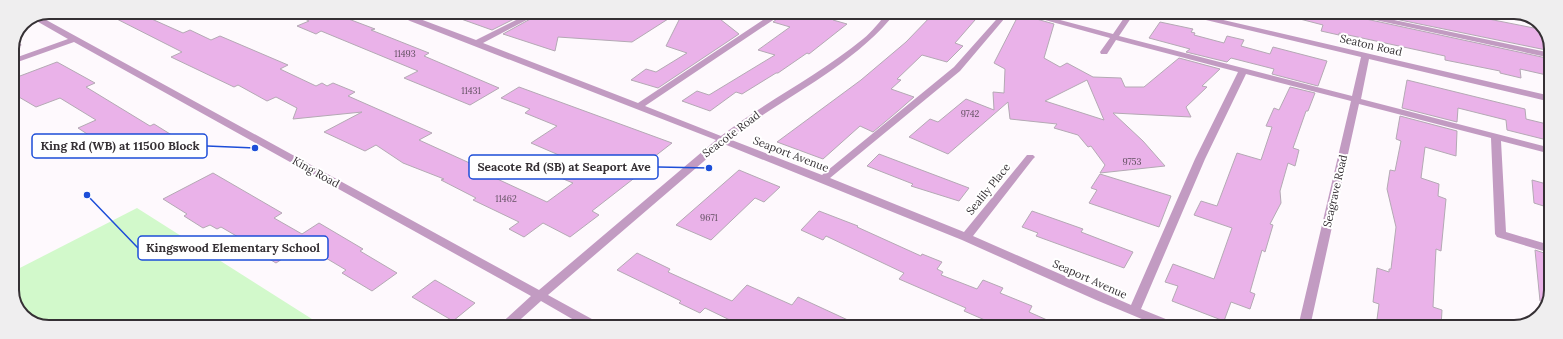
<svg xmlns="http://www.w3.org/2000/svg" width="1563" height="339" font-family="Lora,serif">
	<rect width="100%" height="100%" fill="#fef9fd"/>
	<path fill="#d2f9cb" d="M137,208l186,118h-281l-19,-10 -11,-21v-23z"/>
	<g fill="#eab2e9" stroke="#b4a9b4" fill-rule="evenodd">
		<path d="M103,12h33l47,21 7,-3 21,10 9,-4 68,29 -8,4 36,17 6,-3 5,3 6,-3 22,9 -7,4 84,37 -13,7 77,35 -3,2 54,25 26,-19 -17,-7 19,-14 -44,-19 26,-17 -32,-13 5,-4 -29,-11 18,-11 153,56 -31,24 5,2 -54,42 7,4 -29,22 -27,-14 -19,14 -15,-8 10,-7 -46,-22 3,-2 -35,-18 3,-1 -41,-16 -27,-18 -11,6 -41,-19 38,-20 -69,7 4,-11 -21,-11 -9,4 -29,-16 -4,2 -63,-30 11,-5z"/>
		<path d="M290,12h40l45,17 -4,1 58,23 -5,3 75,32 -29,17 -66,-27 14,-7 -97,-40 -5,3 -19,-8 12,-5z"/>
		<path d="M447,12h81l-36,18 -45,-16z"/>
		<path d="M543,12h136l-47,30 -74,-5 -3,14 -52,-17z"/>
		<path d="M711,12l28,22 -81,54 -27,-8 15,-11 10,3 31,-19 -21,-7 14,-28h9z"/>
		<path d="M786,12h56l-9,8 14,4 -38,30 -2,-1 -29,20h-2l-34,21 -6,-2 -26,19 -28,-10 15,-10 12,4 66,-40 -17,-5 32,-23 -17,-5z"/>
		<path d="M935,12h47l-27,31 8,3 -16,16 -25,-7 -25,24 4,1 -10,9 23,8 -16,14 -25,21 -13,-6 -37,33 -46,-17 84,-62 45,-38z"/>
		<path d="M1297,13h50l5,3 199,43v17l-31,-7 1,9 -21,-5v-2l-55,-11v-4l-106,-23v2l-18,-4 2,-6 -27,-7z"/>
		<path d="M1366,13h92l86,17 7,14v7z"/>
		<path d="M1019,14l35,10 -10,34 16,9 7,-4 26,14 28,1 4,9h19l35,-29 41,11 -18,17 5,1 -21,20 5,10 -78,-4 30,28 22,25 -65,7 5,-8 -14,-19 -3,1 -10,-12 -24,-7 3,-4 -47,-5 -2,-17 -60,52 -39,-17 21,-18 8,3 28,-23 28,11 -1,-18 11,1 1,-24 -11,-6zM1087,80l17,40 -59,-19z"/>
		<path d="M1160,22l33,7 -2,3 4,1 -1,2 30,8 3,-7 17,4 -3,6 29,8 3,-7 54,14 -9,25 -46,-12 2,-5 -43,-11 -4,4 -41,-10 4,-3 -41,-11z"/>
		<path d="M57,62l38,21 -9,4 64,39 4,-2 29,18 -32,15 -34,-22 -16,8 -23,-15 18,-8 -36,-22 -24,9 -24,-14v-14z"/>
		<path d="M1407,80l118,29 1,10 25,6v16l-44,-11 -1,-10 -48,-12 -1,14 -55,-14z"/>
		<path d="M1290,87l25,6 -7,18h-2l-13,37 6,2 -4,16 -7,-3 -8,28 1,12 -11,21 3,1 -8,27 -3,-2 -12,42 5,2 -5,15 -19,-7 -7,19 -52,-20 6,-15 -13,-4 8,-18 41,15 18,-51 -38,-13 7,-14 16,5 20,-53 24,7 11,-33 -6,-1 8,-18 5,2z"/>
		<path d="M1400,116l57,15 -1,25 -31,-9 -4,31 18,6 -1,12 8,3 -5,52 -5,-2 -3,58 9,3 -1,17h-65l3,-23 -6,-2 4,-34 12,4v-3h2l5,-42 -9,-38 3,-19 5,1 6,-30 -5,-2z"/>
		<path d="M879,154l90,34 -10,13 -48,-15 2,-2 -46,-18z"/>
		<path d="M739,170l41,17 -16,15 -9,-4 -44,42 -35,-15z"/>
		<path d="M213,173l69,40 -8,5 28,16 17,-11 44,26 -3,2 37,22 -25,18 -30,-18 4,-3 -42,-25 -28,18 -27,-16 3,-2 -31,-18 -4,2 -7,-4 -7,3 -19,-12 3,-2 -24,-15z"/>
		<path d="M1100,174l71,22 -12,31 -70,-24 8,-13 -6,-2z"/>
		<path d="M1532,180l18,5v23l-16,-5z"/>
		<path d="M819,211l39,15 -1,1 64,29 1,-2 20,8 -5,7 6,3 -2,3 36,14 6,-9 20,8 -3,5 32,13 -3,6 34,15h-62l-37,-16 2,-3 -67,-29 5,-6 -78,-37 -3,4 -22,-10z"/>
		<path d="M1032,211l51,18 -2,3 52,20 -9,16 -88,-32 2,-3 -16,-6z"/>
		<path d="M1535,250l15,5v42l-2,4h-8z"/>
		<path d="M637,253l33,16 -2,3 64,29 15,-16 45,20 6,-8 65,30h-134l5,-5 -29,-14 -5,5 -21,-10 2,-2 -64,-31z"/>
		<path d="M435,280l40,23 -22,18 -41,-24z"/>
	</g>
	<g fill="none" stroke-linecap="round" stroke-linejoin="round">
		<g fill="#c29bc2" fill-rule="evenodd">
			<path d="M392,12h11l10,4 8,-4h10l-11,7 56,21 56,-28h10l-59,31 155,60 137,-91h10l-140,94 76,30c45,-35 97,-60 142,-97 9,-7 17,-18 25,-27h8c-44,56 -112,84 -167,127l93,36 132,-108 49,-55h7l-50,59 -130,107 134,54 63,-77h6l2,2 -2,2 -60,77 158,69 64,-146 43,-87 -122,-32 -9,14h-6l-1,-2 10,-14 -94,-26h14l83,22 15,-22h7l-16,24 233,60 9,-39 -176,-42 -4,-2h12l358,83v6l-182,-43 -8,40 190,49v6l-50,-13 5,91 44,13v8l-53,-16 -2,-3 -4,-96 -132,-34 -49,223h-12l53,-226 -105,-27 -41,85 -64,150 37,15 2,3h-19l-65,-27 -134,-60 -238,-96 -176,151 53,29 2,3h-17l-45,-26 -29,26h-15l34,-31 -457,-254 -62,22v-5l56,-20 -35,-20 6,-3 500,274 177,-150 -306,-119z"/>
			<path d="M1348,13h13l190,40v5l-199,-43z"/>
			<path d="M1515,13h6l3,2h-5z"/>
			<path d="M18,43l4,2 -10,4 2,-5z"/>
		</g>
	</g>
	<g text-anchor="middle" stroke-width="4" stroke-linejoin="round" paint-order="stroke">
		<g font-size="9" fill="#625061">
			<text x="405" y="57">11493</text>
			<text x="471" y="94">11431</text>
			<text x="970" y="117">9742</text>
			<text x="1132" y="165">9753</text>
			<text x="506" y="202">11462</text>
			<text x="709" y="221">9671</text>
		</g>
		<g font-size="11" fill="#353034" stroke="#fff">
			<text transform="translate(1371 45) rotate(13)" y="4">Seaton Road</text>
			<text transform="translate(731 134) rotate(-37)" y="4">Seacote Road</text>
			<text transform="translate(791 154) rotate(21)" y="4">Seaport Avenue</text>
			<text transform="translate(316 172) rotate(29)" y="4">King Road</text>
			<text transform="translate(988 189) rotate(-51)" y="4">Sealily Place</text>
			<text transform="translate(1335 191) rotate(-77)" y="4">Seagrave Road</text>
			<text transform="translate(1090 279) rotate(24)" y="4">Seaport Avenue</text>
		</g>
	</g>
	<path d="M0 0H1563V339H0ZM49 19H1514A30 30 0 0 1 1544 49V290A30 30 0 0 1 1514 320H49A30 30 0 0 1 19 290V49A30 30 0 0 1 49 19Z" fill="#efeeef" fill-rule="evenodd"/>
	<path fill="none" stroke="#353034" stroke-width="2" d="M49 19H1514A30 30 0 0 1 1544 49V290A30 30 0 0 1 1514 320H49A30 30 0 0 1 19 290V49A30 30 0 0 1 49 19Z"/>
	<path fill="none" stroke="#1d4ed8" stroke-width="1.5" d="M255 148L207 146M709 168L658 167M87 195L138 248"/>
	<g fill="#1d4ed8" stroke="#fff" stroke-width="1.5">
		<circle cx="255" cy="148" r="4"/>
		<circle cx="709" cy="168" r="4"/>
		<circle cx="87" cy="195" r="4"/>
	</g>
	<g fill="#fff" stroke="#1d4ed8" stroke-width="1.5">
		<rect x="32" y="134" width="175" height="24" rx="4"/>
		<rect x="469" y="155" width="189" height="24" rx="4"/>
		<rect x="138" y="236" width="190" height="24" rx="4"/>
	</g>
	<g font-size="12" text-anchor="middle" font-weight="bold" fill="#353034">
		<text x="120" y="150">King Rd (WB) at 11500 Block</text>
		<text x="564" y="171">Seacote Rd (SB) at Seaport Ave</text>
		<text x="233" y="252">Kingswood Elementary School</text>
	</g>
</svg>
